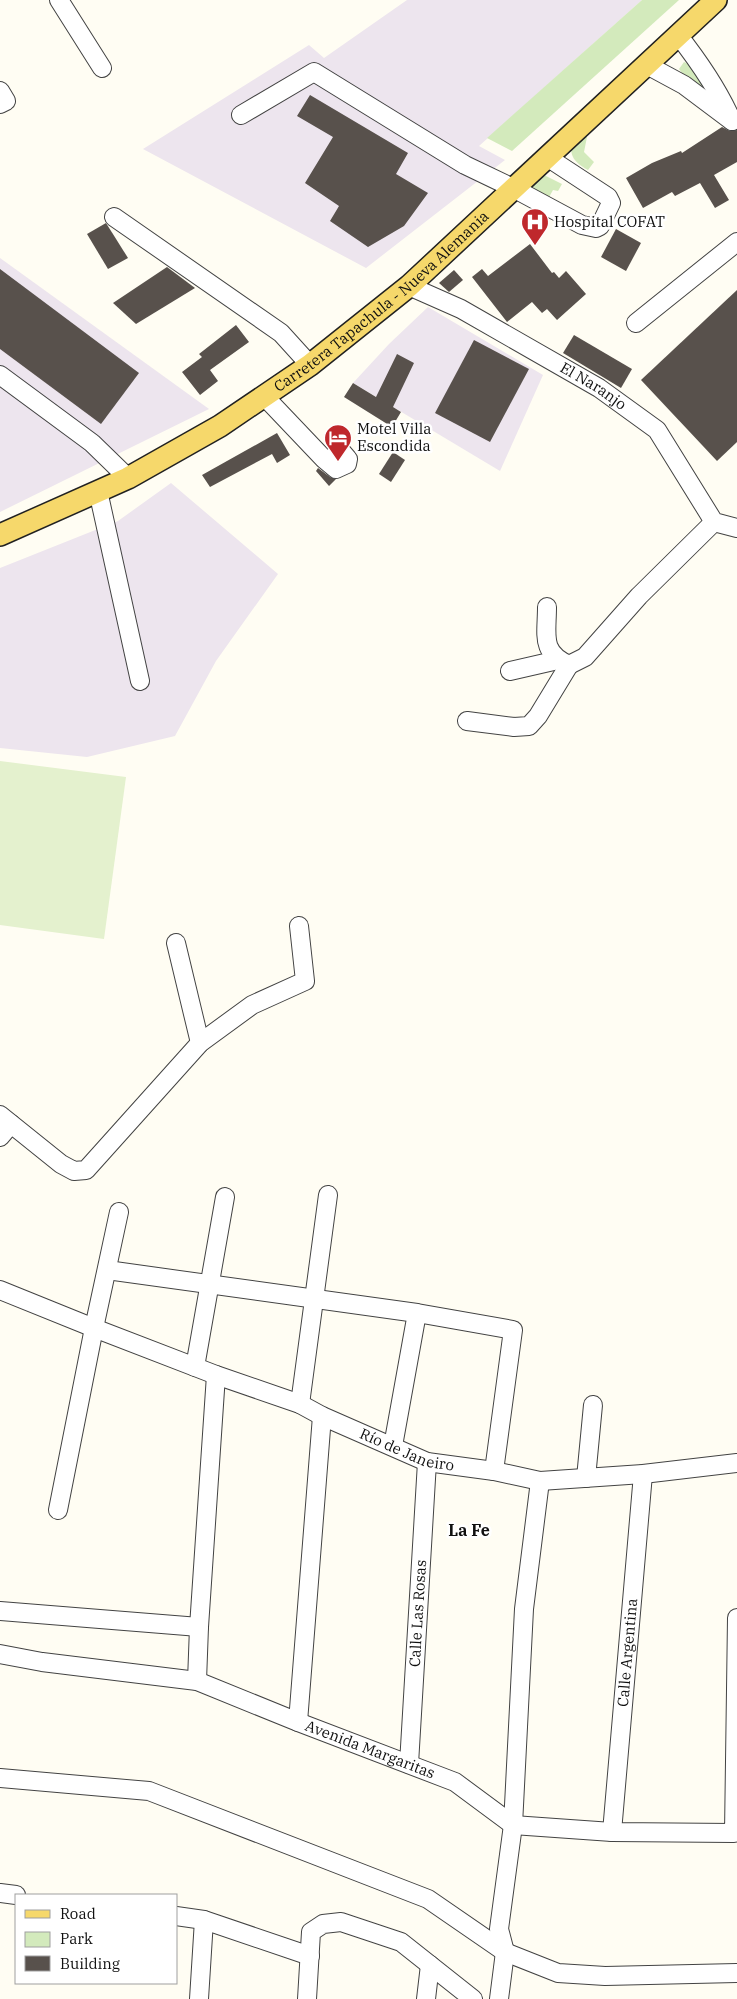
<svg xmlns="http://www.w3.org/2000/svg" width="737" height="1999" font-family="'IBM Plex Serif',serif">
	<rect width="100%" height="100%" fill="#fffdf3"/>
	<g fill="#ede5ee">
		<path d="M407,0h235l-163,146 26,14 -139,108 -223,-119 166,-104 15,13z"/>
		<path d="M0,258l209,151 -209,103z"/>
		<path d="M428,307l115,68 -43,96 -147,-88 36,-39z"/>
		<path d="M171,483l107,91 -62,87 -41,75 -88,21 -87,-9v-180l118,-47z"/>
	</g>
	<g fill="#d3eabc">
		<path d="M642,0h37l-167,151 -25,-13z"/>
		<path d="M684,62c15,6 21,25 27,38l-14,-17 -15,-10 -3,-4z"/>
		<path d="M577,133l10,4 -3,15 10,10 -6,8c-18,-10 -21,-19 -11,-37z"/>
		<path d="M540,173l22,11 -4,7 -5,-1 -5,9 -20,-13z"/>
	</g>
	<path fill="#e4f1ce" d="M0,761l126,16 -22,162 -104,-14z"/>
	<g fill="#58514c">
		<path d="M310,95l98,58 -12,21 32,19 -24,33 -36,21 -38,-26 9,-15 -34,-23 28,-46 -36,-21z"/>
		<path d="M722,127l8,4 7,-1v32l-23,13 15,25 -14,8 -15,-25 -25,13 -3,-4 -29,16 -17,-30 26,-15 29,-12 1,2z"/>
		<path d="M106,223l22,35 -20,11 -21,-35z"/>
		<path d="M616,229l25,14 -15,28 -25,-14z"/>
		<path d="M530,244l22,29 2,-1 5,6 7,-7 20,23 -29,26 -10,-11 -5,4 -10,-11 -25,20 -35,-45 10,-8 6,7z"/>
		<path d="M167,267l28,21 -59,36 -23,-21z"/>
		<path d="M0,269l139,104 -38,51 -101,-75z"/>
		<path d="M454,270l9,10 -14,12 -10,-9z"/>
		<path d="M737,290v152l-20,19 -76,-81z"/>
		<path d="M236,325l13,17 -39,28 8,11 -18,14 -18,-23 20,-15 -3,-3z"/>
		<path d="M574,335l58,34 -11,19 -58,-35z"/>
		<path d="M474,340l55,29 -39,73 -55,-29z"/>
		<path d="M397,354l17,9 -21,44 8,5 -9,15 -48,-30 9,-14 23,14z"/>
		<path d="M277,433l13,22 -13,8 -5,-9 -62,33 -8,-12z"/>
		<path d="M393,452l12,8 -14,22 -12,-8z"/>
		<path d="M318,468l12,9 6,2 -7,7 -13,-15z"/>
	</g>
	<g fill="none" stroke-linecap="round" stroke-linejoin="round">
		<g stroke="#434343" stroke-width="20">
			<g id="minor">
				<path d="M59,0l43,68"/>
				<path d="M678,35c22,28 40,54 54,86"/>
				<path d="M647,65l37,20 48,36"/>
				<path d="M0,91l6,10 -6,3"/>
				<path d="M241,115l73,-43 151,93 50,24 67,36 14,3 4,-2 11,-23 -3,-6 -61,-40"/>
				<path d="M114,217l167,116 29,32"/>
				<path id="s1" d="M409,286l52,23 138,79 58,42 57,92 23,6"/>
				<path d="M636,323l101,-81"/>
				<path d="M0,375l92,68 36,35"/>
				<path d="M265,397l59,62 12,10 11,-5 1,-5 -6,-7h-4l-10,10"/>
				<path d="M98,491l42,190"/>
				<path d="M547,607c0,28 -7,45 22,58l16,-8 54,-61 75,-74"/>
				<path d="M510,671l48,-11"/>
				<path d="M467,721l47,6 15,-1 9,-10 31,-51"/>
				<path d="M176,943l24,100"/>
				<path d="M0,1115l61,49 13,7 12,-1 114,-127 52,-38 53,-24 -6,-55"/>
				<path d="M0,1137l11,-13"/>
				<path d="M107,1270l310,43 96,17 -19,141"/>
				<path id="s2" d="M0,1290l94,38 122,47 84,29 22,12 105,46 67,9 46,10 103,-7 94,-11"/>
				<path d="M195,1367l30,-170"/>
				<path d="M300,1404l28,-209"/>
				<path d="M393,1446l24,-133"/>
				<path d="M586,1478l7,-73"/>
				<path d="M58,1510l36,-182 25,-116"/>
				<path d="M0,1611l199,16"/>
				<path id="s3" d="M0,1654l42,8 155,19 101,41 157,60 58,43 99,7 122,1 3,-215"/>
				<path d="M197,1681l2,-54 17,-252"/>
				<path d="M298,1722l24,-306"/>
				<path id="s4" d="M409,1764l18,-302"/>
				<path d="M0,1778l149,13 279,108 77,53 53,21 47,3 132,-3"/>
				<path id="s5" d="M612,1832l31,-358"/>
				<path d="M0,1893l16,2"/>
				<path d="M176,1916l28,4 106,36"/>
				<path d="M199,1999l5,-79"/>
				<path d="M307,1999l4,-67 12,-8 18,-2 60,20 72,57"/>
				<path d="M426,1999l4,-34"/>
				<path d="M499,1999l6,-47 -6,-23 14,-104 11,-216 16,-128"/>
			</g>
		</g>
		<g stroke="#212121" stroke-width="24">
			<g id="major">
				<path id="s6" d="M0,535l128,-57 92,-52 90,-61 99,-79 307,-286"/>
			</g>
		</g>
		<use href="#minor" stroke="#fff" stroke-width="18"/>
		<use href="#major" stroke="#f6d86b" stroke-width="21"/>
	</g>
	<defs>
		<g id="hospital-pin" transform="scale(1.4375)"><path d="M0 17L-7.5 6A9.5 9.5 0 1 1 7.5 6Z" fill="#bf282c" stroke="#fff"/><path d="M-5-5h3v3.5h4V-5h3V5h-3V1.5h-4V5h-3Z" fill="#fff"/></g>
		<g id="hotel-pin" transform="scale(1.4375)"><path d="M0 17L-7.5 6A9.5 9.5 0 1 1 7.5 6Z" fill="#bf282c" stroke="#fff"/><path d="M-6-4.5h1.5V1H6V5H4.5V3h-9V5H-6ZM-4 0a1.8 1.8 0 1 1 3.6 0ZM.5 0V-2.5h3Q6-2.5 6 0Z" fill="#fff"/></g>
	</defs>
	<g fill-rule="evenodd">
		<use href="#hospital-pin" x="535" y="222"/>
		<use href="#hotel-pin" x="338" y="438"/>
	</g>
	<g text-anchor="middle" stroke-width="5" stroke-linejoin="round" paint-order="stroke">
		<g font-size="15" fill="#101010" stroke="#fff" text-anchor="start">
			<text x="554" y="227">Hospital COFAT</text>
			<text x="357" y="434">Motel Villa<tspan x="357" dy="17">Escondida</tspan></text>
		</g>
		<g font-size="15" fill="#101010" stroke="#fff">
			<text dy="5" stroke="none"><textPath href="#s6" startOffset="450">Carretera Tapachula - Nueva Alemania</textPath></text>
			<text dy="5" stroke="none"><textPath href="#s1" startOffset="210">El Naranjo</textPath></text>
			<text dy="5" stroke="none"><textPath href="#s2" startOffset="438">Río de Janeiro</textPath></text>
			<text dy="5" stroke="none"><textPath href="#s4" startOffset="151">Calle Las Rosas</textPath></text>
			<text dy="5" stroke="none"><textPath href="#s5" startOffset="180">Calle Argentina</textPath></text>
			<text dy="5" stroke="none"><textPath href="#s3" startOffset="385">Avenida Margaritas</textPath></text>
		</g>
		<g font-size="16" font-weight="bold" fill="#101010" stroke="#fff">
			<text x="469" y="1536">La Fe</text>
		</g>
	</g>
	<rect x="15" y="1894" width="162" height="90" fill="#ffffff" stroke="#9f9f9f"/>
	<rect x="25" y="1910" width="25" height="8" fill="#f6d86b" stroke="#9f9f9f"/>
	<text x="60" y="1919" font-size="15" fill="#101010">Road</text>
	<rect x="25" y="1932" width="25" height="15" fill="#d3eabc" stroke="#9f9f9f"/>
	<text x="60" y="1944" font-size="15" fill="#101010">Park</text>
	<rect x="25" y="1956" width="25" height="15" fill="#58514c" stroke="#9f9f9f"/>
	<text x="60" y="1969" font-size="15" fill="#101010">Building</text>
</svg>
